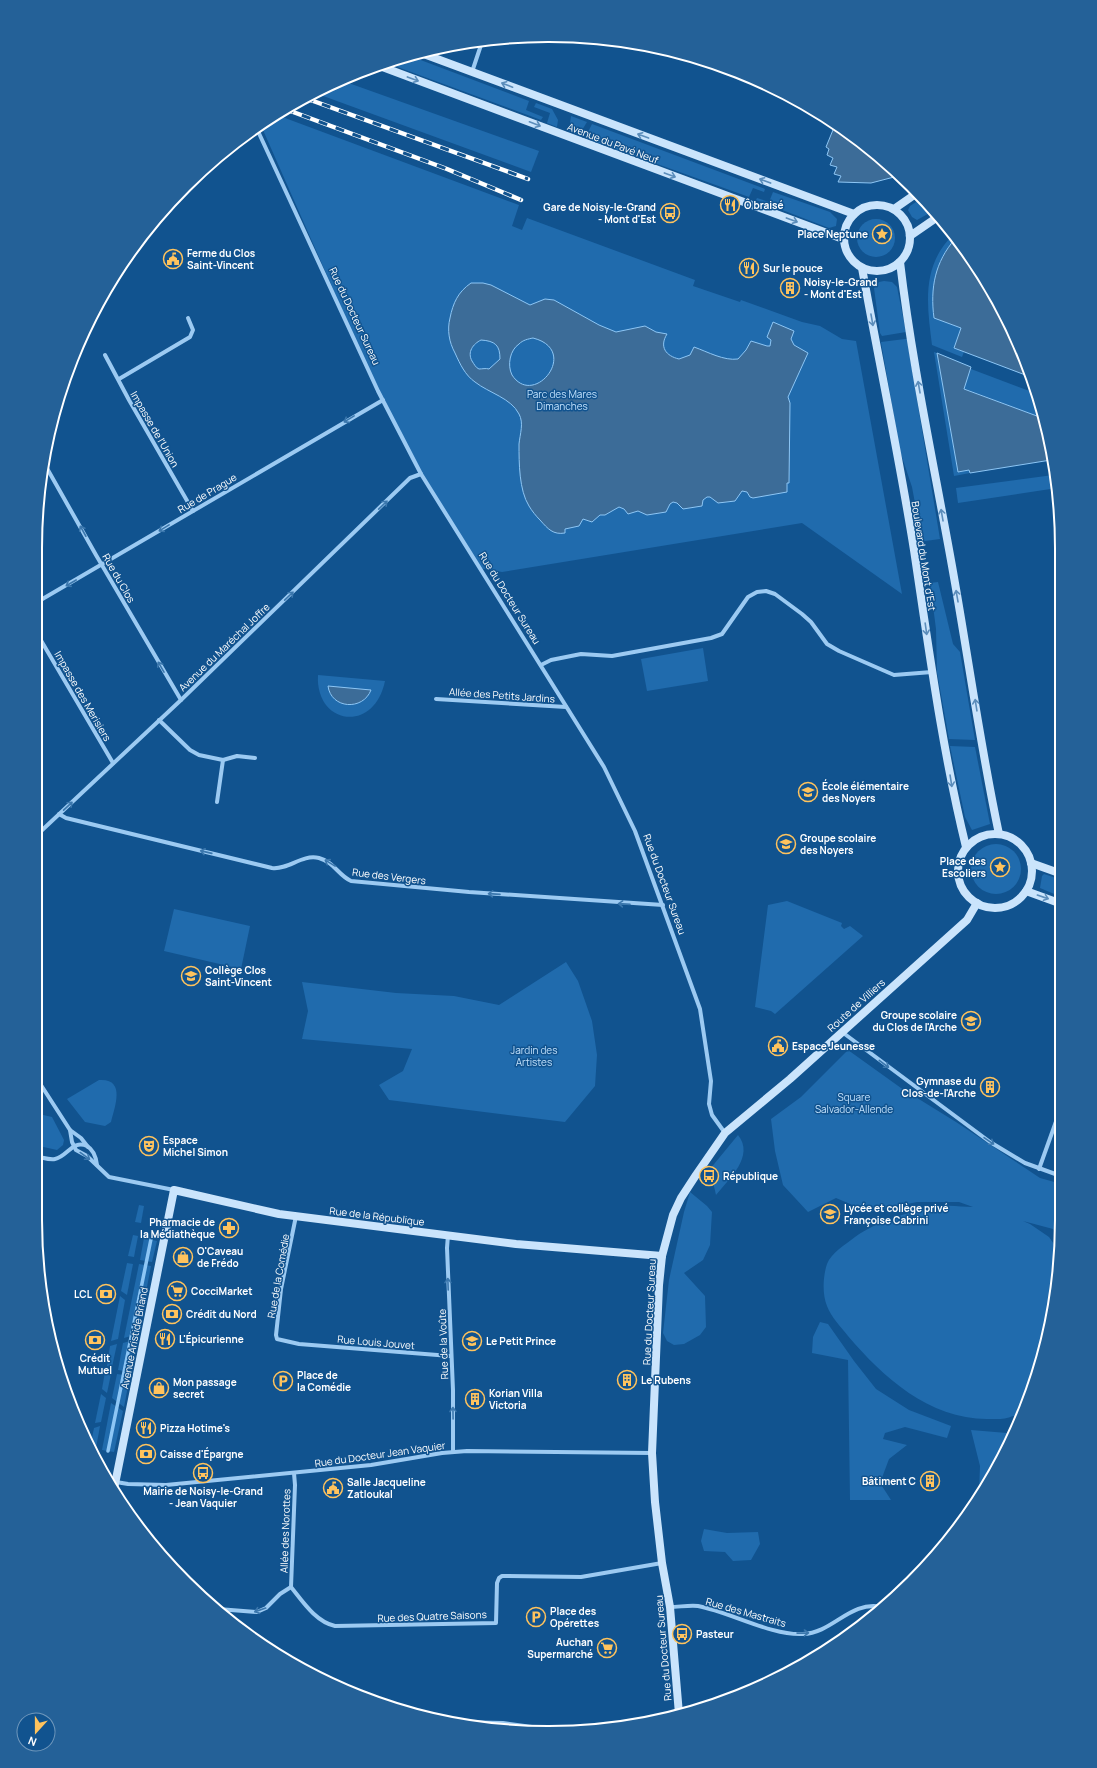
<svg xmlns="http://www.w3.org/2000/svg" width="1097" height="1768" font-family="Manrope,sans-serif">
	<rect width="100%" height="100%" fill="#11538f"/>
	<g fill="#206bad">
		<path d="M410,56l119,45 -3,9 17,7 -2,3 -157,-58z"/>
		<path d="M343,81l196,70 -8,21 -216,-79z"/>
		<path d="M536,103l16,6 6,11 -1,7 -10,-4 3,-10 -16,-6z"/>
		<path d="M277,115l242,90 -7,21 10,4 5,-12 168,62 -2,6 47,16 1,-2 61,22 18,4 22,13 14,2 46,253 -100,-71 -300,49 -23,-4 -58,-94 -43,-83 -115,-261v-6z"/>
		<path d="M571,116l16,6 -8,13 -10,-4z"/>
		<path d="M592,124l173,65 -1,3 -11,-4 -4,9 -164,-59z"/>
		<path d="M773,192l57,20 7,7 -1,7 -7,2 -73,-28 1,-2 12,4z"/>
		<path d="M922,198l13,12 -18,10 -5,-3 -4,-7 2,-4z"/>
		<circle cx="876" cy="238" r="19"/>
		<path d="M953,235l2,4c-20,22 -25,50 -21,79l27,10 -7,20 10,4 -2,5 -30,-12c-5,-40 -11,-79 21,-110z"/>
		<path d="M884,281l8,1 5,5 9,45 -24,4 -2,-3 -6,-45 5,-6z"/>
		<path d="M905,339h2l33,200 -22,3 -1,-28 -5,-27 -12,-36 -19,-109z"/>
		<path d="M934,352l3,1 21,119 12,-2v3l-16,3z"/>
		<path d="M971,369l64,24 10,26 -82,-31z"/>
		<path d="M1053,475l4,13 -99,15 -2,-15z"/>
		<path d="M938,582l15,62 7,8 15,88 -26,-1 -12,-67 -1,-43 -6,-46z"/>
		<path d="M703,648l5,33 -61,10 -6,-32z"/>
		<path d="M318,675l67,6c-11,53 -70,44 -67,-6z"/>
		<path d="M950,746l25,1 15,77 -18,6 -7,-13z"/>
		<circle cx="996" cy="869" r="25"/>
		<path d="M1044,874l15,5v17l-19,-8 2,-12z"/>
		<path d="M787,901l55,22 -1,3 3,3 6,-3 13,10 -88,78 -4,-3 -16,-4 13,-102z"/>
		<path d="M174,909l76,17 -9,43 -77,-18z"/>
		<path d="M566,962l12,19 14,40 5,34 -2,31 -30,36 -176,-22 -10,-15 24,-14 9,-22 -110,-10 6,-28 -6,-29 94,11 58,3 45,9z"/>
		<path d="M848,1050l53,38 55,34 84,56 18,5v54l-5,-8 -30,-8 7,3 19,13 9,13v36l-33,123 -6,3 -1,5 -5,-1c-8,4 -17,3 -26,3 -58,0 -104,-42 -139,-83 -7,-9 -17,-19 -21,-30 -5,-12 -4,-30 0,-42 4,-11 19,-20 28,-27 22,-16 60,-28 88,-31 10,-1 20,1 30,1l-14,-5h-42l-48,10 -33,-14 -28,14 -25,-27 -8,-34 -4,-32 30,-22z"/>
		<path d="M99,1080c27,-2 16,26 12,42l-6,4 -20,-4 -18,-23z"/>
		<path d="M39,1114l13,3 12,23 -1,5 -6,5 -18,-4z"/>
		<path d="M738,1135c17,21 -9,44 -22,60l-6,-26z"/>
		<path d="M690,1192l17,14 5,6 -2,33 -7,15 -19,13 21,23 1,31 -6,8 -16,9 -10,1 -7,-4 -4,-8 6,-53 15,-68z"/>
		<path d="M139,1205l5,1 -3,17 -6,-1z"/>
		<path d="M133,1235l5,1 -4,21 -6,-1z"/>
		<path d="M144,1238l13,3 -5,21 -12,-2z"/>
		<path d="M127,1263l6,1 -6,31 -6,-4z"/>
		<path d="M139,1264l12,2 -13,68 -14,4z"/>
		<path d="M120,1296l5,4 -7,39 -7,2z"/>
		<path d="M820,1322l8,2 26,37 22,28 33,21 42,16 -4,12 -42,-11 -20,6 -2,6 24,6 -18,14 -9,24 11,17h-41l-2,-140 -36,-7 1,-16z"/>
		<path d="M137,1339l-7,33 -12,-2 5,-27z"/>
		<path d="M117,1344l-5,23 -5,-1 3,-20z"/>
		<path d="M105,1372l6,2 -4,19 -5,-4z"/>
		<path d="M117,1374l13,2 -6,31 -12,-9z"/>
		<path d="M101,1394l5,4 -5,24 -6,1z"/>
		<path d="M111,1403l12,8 -9,41 -12,-2z"/>
		<path d="M100,1426l-4,22h-6l4,-20z"/>
		<path d="M971,1430l36,3 4,3 -32,56 1,-26z"/>
		<path d="M704,1529l23,4 31,-1 2,12 -9,16 -18,1 -8,-9 -21,-1 -3,-10z"/>
	</g>
	<g fill="#3c6c98" stroke="#8dc6f5" fill-rule="evenodd">
		<path d="M835,125l26,16 37,35 -27,7 -33,-1 3,-6 -7,-2 3,-7 -7,-2 3,-7 -6,-3 2,-6 -3,-2z"/>
		<path d="M955,239l38,53 35,84 -74,-28 7,-20 -27,-10c-4,-30 1,-56 21,-79z"/>
		<path d="M471,283h12l8,2 39,20 15,-6 9,1 45,25 17,7 29,-6 11,6 11,2c-8,13 -1,22 12,25l11,-4 4,-8c14,5 30,14 44,12l8,-9 5,-9 16,5h3l1,-6 -4,-3 6,-15 21,9 -3,8 3,6 14,8 -20,44 2,6 -1,80h-2v9l-34,6 -3,-1 -3,-5 -5,-1 -7,10 -17,2 -8,-6h-3l-4,3 -1,6 -19,3 -6,-6 -4,-1 -3,2 -4,8 -19,3 -9,-4 -10,3 -4,-5 -5,-2 -14,8h-5l-8,7 -9,-3 -4,7 -14,3v4c-12,2 -17,-4 -25,-13 -4,-4 -8,-9 -11,-14 -10,-16 -10,-43 -10,-62 1,-10 5,-21 0,-30 -8,-16 -30,-21 -44,-32 -10,-7 -15,-18 -20,-29 -6,-11 -8,-23 -5,-35 3,-15 8,-26 21,-35zM533,338c48,12 1,71 -21,37 -5,-10 -2,-25 7,-31 4,-4 9,-5 14,-6zM481,340c14,1 19,5 19,19l-11,10c-3,-1 -7,0 -10,0 -3,-1 -5,-5 -7,-8 -5,-9 1,-17 9,-21z"/>
		<path d="M937,353l34,14 -7,22 81,30 6,41 -81,13 -1,-3 -11,2z"/>
		<path d="M328,686l43,4c-8,21 -40,19 -43,-4z"/>
	</g>
	<g fill="none" stroke-linecap="round" stroke-linejoin="round">
		<path stroke="#8dc6f5" stroke-width="3.5" d="M108,1451l43,-212"/>
		<g stroke="#9ccaf2" stroke-width="4">
			<path d="M472,72l11,-33"/>
			<path d="M257,129l121,262 43,83 183,293 31,64 65,178 11,72 -2,23 3,11 13,18"/>
			<path d="M105,355l24,45 64,111"/>
			<path d="M119,379l71,-42 3,-7 -5,-12"/>
			<path d="M44,463l52,92 85,145"/>
			<path d="M39,601l344,-201"/>
			<path d="M39,637l74,126"/>
			<path d="M541,665l10,-5 30,-6 31,2 99,-18 11,-4 26,-37 9,-5 9,-1 9,3 27,20 9,8 16,22 12,7 55,24 38,-3"/>
			<path d="M436,699l130,8"/>
			<path d="M159,720l31,30 9,5 24,5 14,-4 18,2"/>
			<path d="M217,802l6,-42"/>
			<path d="M59,814l7,4 206,50c17,2 29,-14 47,-10 15,4 19,17 32,23l118,11 194,13"/>
			<path d="M39,833l142,-133 229,-222 11,-4"/>
			<path d="M842,1032l148,110 35,21 33,12"/>
			<path d="M39,1082l31,48 11,8 7,9"/>
			<path d="M70,1130l2,12 4,8 11,6 22,21 65,13"/>
			<path d="M39,1157c5,1 11,3 16,2 12,-2 18,-20 32,-13 7,4 9,11 10,19"/>
			<path d="M1039,1169l19,-53"/>
			<path d="M296,1216l-15,73 -5,46 1,4 22,5 151,12"/>
			<path d="M448,1235l-1,13 6,142v62"/>
			<path d="M294,1473l1,12 -4,102c12,15 25,35 44,39l161,-3 1,-40 2,-5 3,-2 79,1 81,-14"/>
			<path d="M110,1481l18,3 38,1 205,-20 71,-12 25,-2 185,2"/>
			<path d="M670,1607c9,0 19,-2 28,-1 32,6 74,30 105,28 30,-1 47,-34 79,-27"/>
			<path d="M218,1609l39,3 9,-4 14,-14 11,-7"/>
			<path d="M454,1722l49,1 66,9"/>
		</g>
		<g stroke="#cae4fc" stroke-width="8">
			<path d="M421,53l433,161"/>
			<path d="M377,65l466,174"/>
			<circle cx="877" cy="238" r="33"/>
			<path d="M894,209l23,-16"/>
			<path d="M910,236l29,-20"/>
			<path d="M900,262c12,102 34,203 52,304 16,89 28,179 47,268"/>
			<path d="M862,268c17,94 37,188 52,282 15,100 28,199 52,297"/>
			<circle cx="995" cy="871" r="37"/>
			<path d="M1031,863l28,10"/>
			<path d="M1026,891l33,12"/>
			<path d="M114,1489l60,-299 105,24 237,30 146,12"/>
			<path d="M679,1714l-9,-107 -8,-44 -7,-61 -3,-49 7,-168 3,-29 11,-41 8,-17 15,-23 29,-42 65,-54 177,-159 10,-17"/>
		</g>
		<g stroke="#fff" stroke-width="4.5">
			<g id="rail">
				<path d="M305,98l223,81"/>
				<path d="M285,109l162,60 74,31"/>
			</g>
		</g>
		<use href="#rail" stroke="#11538f" stroke-width="3" stroke-dasharray="9" stroke-linecap="butt"/>
	</g>
	<defs><path id="oneway-shaft" d="M-6 0H5M1.5-3L5.5 0L1.5 3" fill="none" stroke-width="1.6" stroke-linecap="round" stroke-linejoin="round"/></defs>
	<g stroke="#5b8dbb">
		<use href="#oneway-shaft" transform="translate(413 79) rotate(20)"/>
		<use href="#oneway-shaft" transform="translate(507 85) rotate(-159)"/>
		<use href="#oneway-shaft" transform="translate(535 124) rotate(21)"/>
		<use href="#oneway-shaft" transform="translate(643 136) rotate(-160)"/>
		<use href="#oneway-shaft" transform="translate(670 175) rotate(20)"/>
		<use href="#oneway-shaft" transform="translate(765 181) rotate(-160)"/>
		<use href="#oneway-shaft" transform="translate(792 220) rotate(20)"/>
		<use href="#oneway-shaft" transform="translate(872 320) rotate(80)"/>
		<use href="#oneway-shaft" transform="translate(919 387) rotate(-100)"/>
		<use href="#oneway-shaft" transform="translate(942 515) rotate(-100)"/>
		<use href="#oneway-shaft" transform="translate(957 596) rotate(-100)"/>
		<use href="#oneway-shaft" transform="translate(926 629) rotate(82)"/>
		<use href="#oneway-shaft" transform="translate(976 705) rotate(-99)"/>
		<use href="#oneway-shaft" transform="translate(951 781) rotate(81)"/>
		<use href="#oneway-shaft" transform="translate(1043 897) rotate(19)"/>
	</g>
	<g stroke="#3b77ad">
		<use href="#oneway-shaft" transform="translate(349 419) rotate(149)"/>
		<use href="#oneway-shaft" transform="translate(383 505) rotate(-44)"/>
		<use href="#oneway-shaft" transform="translate(164 528) rotate(149)"/>
		<use href="#oneway-shaft" transform="translate(83 531) rotate(-119)"/>
		<use href="#oneway-shaft" transform="translate(71 583) rotate(150)"/>
		<use href="#oneway-shaft" transform="translate(289 596) rotate(-44)"/>
		<use href="#oneway-shaft" transform="translate(161 667) rotate(-120)"/>
		<use href="#oneway-shaft" transform="translate(68 806) rotate(-43)"/>
		<use href="#oneway-shaft" transform="translate(206 852) rotate(-167)"/>
		<use href="#oneway-shaft" transform="translate(330 863) rotate(-149)"/>
		<use href="#oneway-shaft" transform="translate(494 894) rotate(-176)"/>
		<use href="#oneway-shaft" transform="translate(624 904) rotate(-176)"/>
		<use href="#oneway-shaft" transform="translate(884 1064) rotate(37)"/>
		<use href="#oneway-shaft" transform="translate(989 1141) rotate(34)"/>
		<use href="#oneway-shaft" transform="translate(85 1156) rotate(36)"/>
		<use href="#oneway-shaft" transform="translate(448 1284) rotate(-92)"/>
		<use href="#oneway-shaft" transform="translate(453 1413) rotate(-91)"/>
		<use href="#oneway-shaft" transform="translate(260 1610) rotate(161)"/>
		<use href="#oneway-shaft" transform="translate(803 1633) rotate(-1)"/>
	</g>
	<defs>
		<g id="restaurant-ring" transform="scale(1)"><circle r="9.5" fill="#11538f" stroke="#ffc35d" stroke-width="1.5"/><path d="M-5-6h1v4h1v-4h1v4h1v-4h1v5L-1.5 .5V6h-2V.5L-5-1ZM5-6V6H3V1.5H1.5Q1.5-4 5-6Z" fill="#ffc35d"/></g>
		<g id="bus-ring" transform="scale(1)"><circle r="9.5" fill="#11538f" stroke="#ffc35d" stroke-width="1.5"/><path d="M-5-6H5V4H4V6H2V4H-2V6H-4V4H-5ZM-3.5-4V0h7V-4ZM-3.5 1.2v1.5H-2V1.2ZM2 1.2v1.5H3.5V1.2Z" fill="#ffc35d"/></g>
		<g id="sight-ring" transform="scale(1)"><circle r="9.5" fill="#11538f" stroke="#ffc35d" stroke-width="1.5"/><path d="M0-6L1.8-2.2L6-1.7L2.9 1.2L3.7 5.4L0 3.3L-3.7 5.4L-2.9 1.2L-6-1.7L-1.8-2.2Z" fill="#ffc35d"/></g>
		<g id="civic-ring" transform="scale(1)"><circle r="9.5" fill="#11538f" stroke="#ffc35d" stroke-width="1.5"/><path d="M-.6-6.5H3V-4.5H.6V-3L4-1V1h2V6H-6V1h2V-1L-.6-3ZM-1.2 2.5V6h2.4V2.5Z" fill="#ffc35d"/></g>
		<g id="building-ring" transform="scale(1)"><circle r="9.5" fill="#11538f" stroke="#ffc35d" stroke-width="1.5"/><path d="M-4-6H4V6H1V3H-1V6H-4ZM-2.5-4.3h1.7v1.8h-1.7ZM.8-4.3h1.7v1.8H.8ZM-2.5-1h1.7V.8h-1.7ZM.8-1h1.7V.8H.8Z" fill="#ffc35d"/></g>
		<g id="school-ring" transform="scale(1)"><circle r="9.5" fill="#11538f" stroke="#ffc35d" stroke-width="1.5"/><path d="M0-5L7-2L0 1L-7-2ZM-4 1L0 2.5L4 1V4Q0 6-4 4Z" fill="#ffc35d"/></g>
		<g id="theatre-ring" transform="scale(1)"><circle r="9.5" fill="#11538f" stroke="#ffc35d" stroke-width="1.5"/><path d="M-5-5.5Q0-4 5-5.5V0Q5 5 0 6Q-5 5-5 0ZM-3.3-2.5H-1v1.5H-3.3ZM1-2.5H3.3v1.5H1ZM-2.8 1Q0 5.5 2.8 1Z" fill="#ffc35d"/></g>
		<g id="pharmacy-ring" transform="scale(1)"><circle r="9.5" fill="#11538f" stroke="#ffc35d" stroke-width="1.5"/><path d="M-2-6h4v4h4v4h-4v4h-4v-4h-4v-4h4Z" fill="#ffc35d"/></g>
		<g id="shop-ring" transform="scale(1)"><circle r="9.5" fill="#11538f" stroke="#ffc35d" stroke-width="1.5"/><path d="M-5-2.5h2.3a2.7 3.5 0 0 1 5.4 0H5L5.5 6h-11ZM-1.5-2.5h3a1.5 2.3 0 0 0-3 0Z" fill="#ffc35d"/></g>
		<g id="supermarket-ring" transform="scale(1)"><circle r="9.5" fill="#11538f" stroke="#ffc35d" stroke-width="1.5"/><path d="M-6-5.5h2.5l.6 2H6L4.5 2H-2.5L-4.4-4H-6ZM-1.5 3.2a1.3 1.3 0 1 0 .1 0ZM3 3.2a1.3 1.3 0 1 0 .1 0Z" fill="#ffc35d"/></g>
		<g id="bank-ring" transform="scale(1)"><circle r="9.5" fill="#11538f" stroke="#ffc35d" stroke-width="1.5"/><path d="M-6-4H6V4H-6ZM0-2.3a2.3 2.3 0 1 0 0 4.6a2.3 2.3 0 1 0 0-4.6Z" fill="#ffc35d"/></g>
		<g id="parking-ring" transform="scale(1)"><circle r="9.5" fill="#11538f" stroke="#ffc35d" stroke-width="1.5"/><path d="M-3.5-5.5H1a3.5 3.5 0 0 1 0 7H-1V5.5H-3.5ZM-1-3.4V-.6H.8a1.4 1.4 0 0 0 0-2.8Z" fill="#ffc35d"/></g>
	</defs>
	<g fill-rule="evenodd">
		<use href="#restaurant-ring" x="730" y="205"/>
		<use href="#bus-ring" x="670" y="213"/>
		<use href="#sight-ring" x="882" y="234"/>
		<use href="#civic-ring" x="173" y="259"/>
		<use href="#restaurant-ring" x="749" y="268"/>
		<use href="#building-ring" x="790" y="288"/>
		<use href="#school-ring" x="808" y="792"/>
		<use href="#school-ring" x="786" y="844"/>
		<use href="#sight-ring" x="1000" y="867"/>
		<use href="#school-ring" x="191" y="976"/>
		<use href="#school-ring" x="971" y="1021"/>
		<use href="#civic-ring" x="778" y="1046"/>
		<use href="#building-ring" x="990" y="1087"/>
		<use href="#theatre-ring" x="149" y="1146"/>
		<use href="#bus-ring" x="709" y="1176"/>
		<use href="#school-ring" x="830" y="1214"/>
		<use href="#pharmacy-ring" x="229" y="1228"/>
		<use href="#shop-ring" x="183" y="1257"/>
		<use href="#supermarket-ring" x="177" y="1291"/>
		<use href="#bank-ring" x="106" y="1294"/>
		<use href="#bank-ring" x="172" y="1314"/>
		<use href="#restaurant-ring" x="165" y="1339"/>
		<use href="#bank-ring" x="95" y="1340"/>
		<use href="#school-ring" x="472" y="1341"/>
		<use href="#building-ring" x="627" y="1380"/>
		<use href="#parking-ring" x="283" y="1381"/>
		<use href="#shop-ring" x="159" y="1388"/>
		<use href="#building-ring" x="475" y="1399"/>
		<use href="#restaurant-ring" x="146" y="1428"/>
		<use href="#bank-ring" x="146" y="1454"/>
		<use href="#bus-ring" x="203" y="1473"/>
		<use href="#building-ring" x="930" y="1481"/>
		<use href="#civic-ring" x="333" y="1488"/>
		<use href="#parking-ring" x="536" y="1617"/>
		<use href="#bus-ring" x="682" y="1634"/>
		<use href="#supermarket-ring" x="607" y="1648"/>
	</g>
	<g text-anchor="middle" stroke-width="3" stroke-linejoin="round" paint-order="stroke">
		<g font-size="10" fill="#fff" stroke="#11538f">
			<text transform="translate(613 143) rotate(21)" y="4">Avenue du Pavé Neuf</text>
			<text transform="translate(355 316) rotate(65)" y="4">Rue du Docteur Sureau</text>
			<text transform="translate(155 429) rotate(60)" y="4">Impasse de l'Union</text>
			<text transform="translate(207 493) rotate(-31)" y="4">Rue de Prague</text>
			<text transform="translate(924 556) rotate(81)" y="4">Boulevard du Mont d'Est</text>
			<text transform="translate(119 578) rotate(60)" y="4">Rue du Clos</text>
			<text transform="translate(510 598) rotate(58)" y="4">Rue du Docteur Sureau</text>
			<text transform="translate(224 647) rotate(-44)" y="4">Avenue du Maréchal Joffre</text>
			<text transform="translate(502 695) rotate(4)" y="4">Allée des Petits Jardins</text>
			<text transform="translate(83 696) rotate(60)" y="4">Impasse des Merisiers</text>
			<text transform="translate(389 876) rotate(7)" y="4">Rue des Vergers</text>
			<text transform="translate(665 884) rotate(70)" y="4">Rue du Docteur Sureau</text>
			<text transform="translate(856 1005) rotate(-42)" y="4">Route de Villiers</text>
			<text transform="translate(377 1216) rotate(7)" y="4">Rue de la République</text>
			<text transform="translate(278 1276) rotate(-80)" y="4">Rue de la Comédie</text>
			<text transform="translate(649 1312) rotate(-87)" y="4">Rue du Docteur Sureau</text>
			<text transform="translate(134 1338) rotate(-79)" y="4">Avenue Aristide Briand</text>
			<text transform="translate(376 1342) rotate(5)" y="4">Rue Louis Jouvet</text>
			<text transform="translate(443 1344) rotate(-92)" y="4">Rue de la Voûte</text>
			<text transform="translate(380 1454) rotate(-8)" y="4">Rue du Docteur Jean Vaquier</text>
			<text transform="translate(285 1531) rotate(-88)" y="4">Allée des Norottes</text>
			<text transform="translate(746 1612) rotate(16)" y="4">Rue des Mastraits</text>
			<text transform="translate(432 1616) rotate(-2)" y="4">Rue des Quatre Saisons</text>
			<text transform="translate(663 1648) rotate(-95)" y="4">Rue du Docteur Sureau</text>
		</g>
		<g font-size="10" font-weight="bold" fill="#fff" stroke="#11538f" text-anchor="start">
			<text x="744" y="209">Ô braisé</text>
			<text x="656" y="211" text-anchor="end">Gare de Noisy-le-Grand<tspan x="656" dy="12">- Mont d'Est</tspan></text>
			<text x="868" y="238" text-anchor="end">Place Neptune</text>
			<text x="187" y="257">Ferme du Clos<tspan x="187" dy="12">Saint-Vincent</tspan></text>
			<text x="763" y="272">Sur le pouce</text>
			<text x="804" y="286">Noisy-le-Grand<tspan x="804" dy="12">- Mont d'Est</tspan></text>
			<text x="822" y="790">École élémentaire<tspan x="822" dy="12">des Noyers</tspan></text>
			<text x="800" y="842">Groupe scolaire<tspan x="800" dy="12">des Noyers</tspan></text>
			<text x="986" y="865" text-anchor="end">Place des<tspan x="986" dy="12">Escoliers</tspan></text>
			<text x="205" y="974">Collège Clos<tspan x="205" dy="12">Saint-Vincent</tspan></text>
			<text x="957" y="1019" text-anchor="end">Groupe scolaire<tspan x="957" dy="12">du Clos de l'Arche</tspan></text>
			<text x="792" y="1050">Espace Jeunesse</text>
			<text x="976" y="1085" text-anchor="end">Gymnase du<tspan x="976" dy="12">Clos-de-l'Arche</tspan></text>
			<text x="163" y="1144">Espace<tspan x="163" dy="12">Michel Simon</tspan></text>
			<text x="723" y="1180">République</text>
			<text x="844" y="1212">Lycée et collège privé<tspan x="844" dy="12">Françoise Cabrini</tspan></text>
			<text x="215" y="1226" text-anchor="end">Pharmacie de<tspan x="215" dy="12">la Médiathèque</tspan></text>
			<text x="197" y="1255">O'Caveau<tspan x="197" dy="12">de Frédo</tspan></text>
			<text x="191" y="1295">CocciMarket</text>
			<text x="92" y="1298" text-anchor="end">LCL</text>
			<text x="186" y="1318">Crédit du Nord</text>
			<text x="179" y="1343">L'Épicurienne</text>
			<text x="486" y="1345">Le Petit Prince</text>
			<text x="95" y="1362" text-anchor="middle">Crédit<tspan x="95" dy="12">Mutuel</tspan></text>
			<text x="297" y="1379">Place de<tspan x="297" dy="12">la Comédie</tspan></text>
			<text x="641" y="1384">Le Rubens</text>
			<text x="173" y="1386">Mon passage<tspan x="173" dy="12">secret</tspan></text>
			<text x="489" y="1397">Korian Villa<tspan x="489" dy="12">Victoria</tspan></text>
			<text x="160" y="1432">Pizza Hotime's</text>
			<text x="160" y="1458">Caisse d'Épargne</text>
			<text x="916" y="1485" text-anchor="end">Bâtiment C</text>
			<text x="347" y="1486">Salle Jacqueline<tspan x="347" dy="12">Zatloukal</tspan></text>
			<text x="203" y="1495" text-anchor="middle">Mairie de Noisy-le-Grand<tspan x="203" dy="12">- Jean Vaquier</tspan></text>
			<text x="550" y="1615">Place des<tspan x="550" dy="12">Opérettes</tspan></text>
			<text x="696" y="1638">Pasteur</text>
			<text x="593" y="1646" text-anchor="end">Auchan<tspan x="593" dy="12">Supermarché</tspan></text>
		</g>
		<g font-size="10" fill="#c3e2fd" stroke="#11538f">
			<text x="562" y="398">Parc des Mares<tspan x="562" dy="12">Dimanches</tspan></text>
			<text x="534" y="1054">Jardin des<tspan x="534" dy="12">Artistes</tspan></text>
			<text x="854" y="1101">Square<tspan x="854" dy="12">Salvador-Allende</tspan></text>
		</g>
	</g>
	<path d="M0 0H1097V1768H0ZM548 42H549A506 506 0 0 1 1055 548V1220A506 506 0 0 1 549 1726H548A506 506 0 0 1 42 1220V548A506 506 0 0 1 548 42Z" fill="#246198" fill-rule="evenodd"/>
	<path fill="none" stroke="#fff" stroke-width="2" d="M548 42H549A506 506 0 0 1 1055 548V1220A506 506 0 0 1 549 1726H548A506 506 0 0 1 42 1220V548A506 506 0 0 1 548 42Z"/>
	<g transform="translate(36 1732) rotate(201)"><circle r="19" fill="#11538f" stroke="#7098bc"/>
	<path d="M0-3L7 15L0 10L-7 15Z" fill="#ffc35d"/>
	<text y="-6" font-size="11" font-weight="bold" text-anchor="middle" fill="#ffffff">N</text>
	</g>
</svg>
